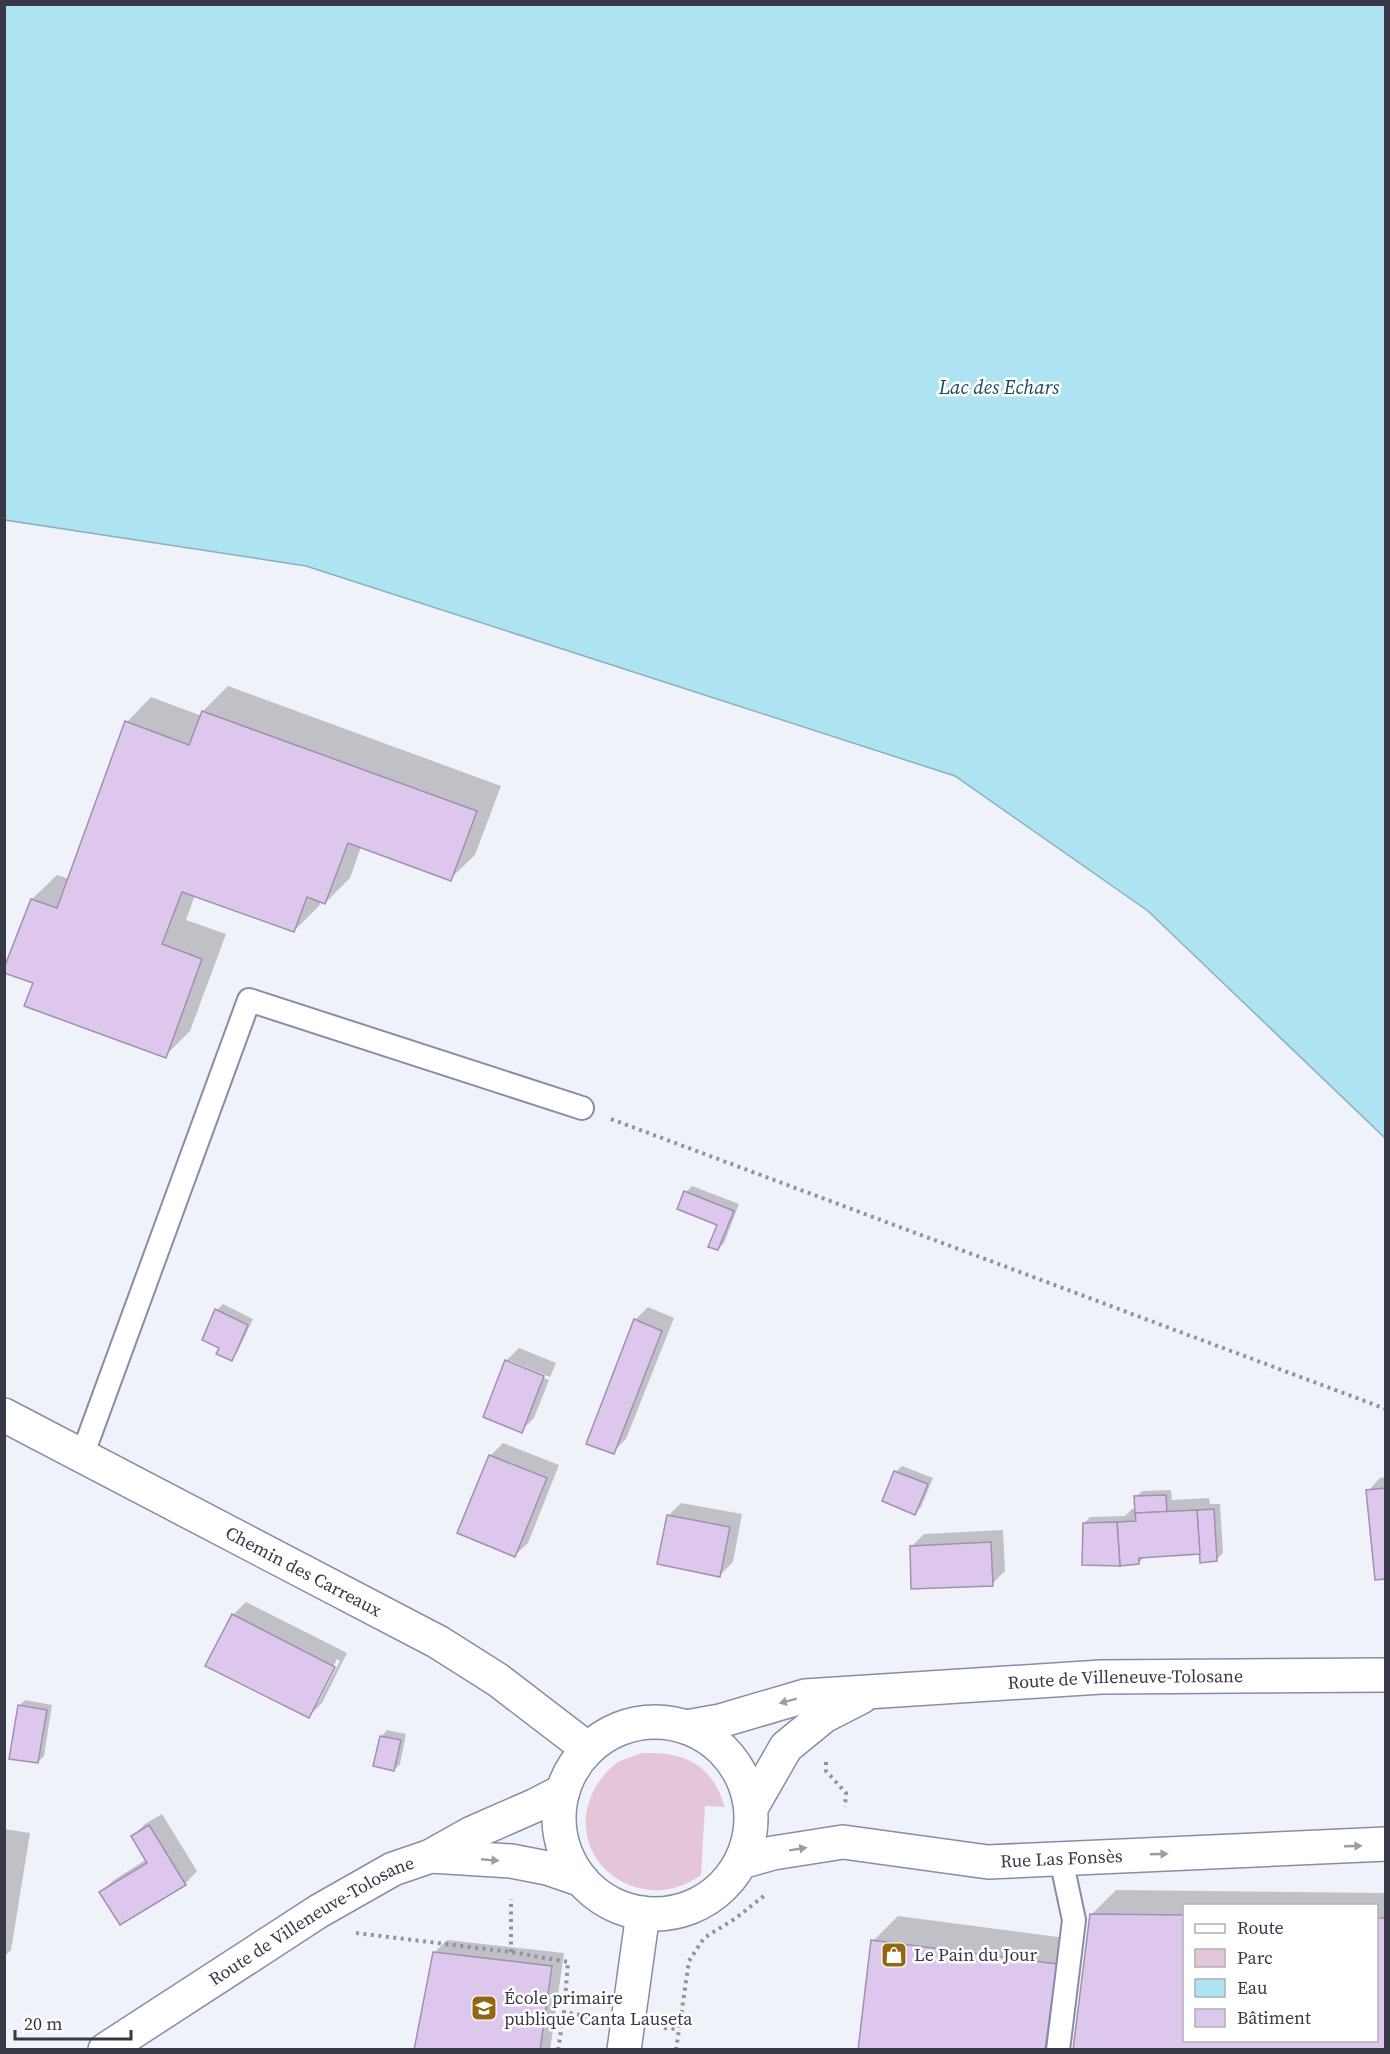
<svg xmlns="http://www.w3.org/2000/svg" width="1390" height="2054" font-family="'Source Serif 4',serif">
	<rect width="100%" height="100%" fill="#f0f2f9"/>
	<path fill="#e5c6d8" d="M642,1753c43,-1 69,10 83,54l-20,-1 -4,69c-62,45 -143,-18 -106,-87 6,-10 15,-21 25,-27 7,-3 15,-5 22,-8z"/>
	<path fill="#aee3f1" stroke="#8bb0be" stroke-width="1.5" d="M4,5h1381v1133l-237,-227 -193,-135 -649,-210 -301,-46z"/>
	<g fill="#0003" fill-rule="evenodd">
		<path d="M228,686l273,100 -26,69 -25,24 -89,-32 -11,31 -25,25 -4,-2 -2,5 -25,25 -99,-36 -9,25 40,14 -36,97 -25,25 -130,-74 -3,-83 25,-24 12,4 58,-157 24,-25 51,19 1,-5z"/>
		<path d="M692,1186l47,18 -15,39 -6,6v-25l-32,-32z"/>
		<path d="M223,1304l30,15 -16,34 -6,6 -10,-12 -4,-37z"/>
		<path d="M648,1307l26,11 -48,121 -13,13 22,-132z"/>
		<path d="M519,1348l37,15 -6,14 -40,-16v3l39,16 -15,38 -13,13 -15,-70z"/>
		<path d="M503,1443l56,22 -31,78 -13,12 -25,-99z"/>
		<path d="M902,1466l31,12 -12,29 -6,6 -19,-41z"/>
		<path d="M1386,1477v100l-18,-86 12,-13z"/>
		<path d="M1171,1490l1,10 37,-2 1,6h10l3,49 -7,7 -15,-9 -56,5 -6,7 -55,-40 6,-6 35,-1 7,-7h5l-1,-12 6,-6z"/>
		<path d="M681,1503l61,11 -9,48 -13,13 -52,-59z"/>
		<path d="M1003,1530l2,41 -13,13 -81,-37 13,-13z"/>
		<path d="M246,1602l101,51 -25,50 -13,13 -76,-101zM337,1659l3,2 -22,42h-3z"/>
		<path d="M25,1700l27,5 -8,51 -6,6 -19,-56z"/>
		<path d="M387,1730l19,4 -6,30 -6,6 -13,-33z"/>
		<path d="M162,1814l35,57 -12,13 -84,8 13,-12 33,-21 -14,-23 12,-12z"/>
		<path d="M4,1829l26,4 -19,117 -7,7z"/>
		<path d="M1116,1890l270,3v157h-311l16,-135zM1184,1906h192v134h-192z"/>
		<path d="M898,1916l183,24 -15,110h-207l14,-109z"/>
		<path d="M447,1940l117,13 -14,97h-134l18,-97z"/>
	</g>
	<g fill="#ddc7ed" stroke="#a190ae" stroke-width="1.5">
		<path d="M202,711l275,100 -26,70 -103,-38 -23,61 -18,-7 -13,35 -112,-40 -20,52 40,15 -36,99 -142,-52 9,-23 -29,-10v-5l27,-69 26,9 68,-187 64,24z"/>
		<path d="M684,1191l50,20 -16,39 -10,-3 9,-22 -40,-16z"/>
		<path d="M215,1309l33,16 -16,36 -16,-7 3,-6 -17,-8z"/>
		<path d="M634,1319l28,12 -48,123 -28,-10z"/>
		<path d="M505,1360l39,16 -22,57 -39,-16z"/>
		<path d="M489,1455l58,23 -32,79 -58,-24z"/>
		<path d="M894,1471l34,13 -13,31 -33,-14z"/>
		<path d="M1386,1488v91l-11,1 -9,-90z"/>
		<path d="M1166,1495l1,17 -32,1 -1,-17z"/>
		<path d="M1214,1509l3,52 -17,2 -3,-53z"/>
		<path d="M1197,1510l3,44 -61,4v6l-19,2 -3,-44 19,-1 -1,-8z"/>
		<path d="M667,1515l63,12 -10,50 -63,-13z"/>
		<path d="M1117,1522l3,44 -38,-1 1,-42z"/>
		<path d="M991,1542l2,44 -82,3 -1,-43z"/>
		<path d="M232,1614l103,53 -26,51 -104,-52z"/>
		<path d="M18,1705l29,5 -9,53 -29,-4z"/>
		<path d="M380,1736l21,4 -7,31 -21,-5z"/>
		<path d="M149,1825l37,60 -66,40 -21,-33 48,-29 -16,-27z"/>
		<path d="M1090,1914l94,1v125h192v-122h10v132h-313z"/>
		<path d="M871,1940l186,24 -12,86h-187z"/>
		<path d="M433,1952l119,14 -12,84h-126z"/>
	</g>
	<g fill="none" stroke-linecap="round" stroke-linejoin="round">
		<g stroke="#878cab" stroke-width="26">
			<g id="lane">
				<path d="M82,1456l167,-456 333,108"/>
				<path d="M1058,2050l16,-130 -13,-61"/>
			</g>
		</g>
		<g stroke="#878cab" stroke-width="36">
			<g id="street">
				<path id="s1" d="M4,1415l434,227 60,38 90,69"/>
				<path id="s2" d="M741,1862l32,-9 70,-11 145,20 398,-18"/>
				<path d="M624,2050l19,-137"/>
			</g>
		</g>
		<g stroke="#878cab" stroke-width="36">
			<g id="secondary">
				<circle cx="655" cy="1818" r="96"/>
				<path id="s3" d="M686,1727l34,-6 85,-25 296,-19 285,-2"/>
				<path d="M751,1808l35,-61 38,-31 37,-19"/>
				<path d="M431,1856l80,5 36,7 35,12"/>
				<path id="s4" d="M105,2050l214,-139 74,-42 38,-13 41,-23 64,-28 27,-14"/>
			</g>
		</g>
		<g stroke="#91929d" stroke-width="4" stroke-dasharray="3 4.5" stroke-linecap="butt">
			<path d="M611,1119l775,290"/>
			<path d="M826,1762v9l20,22 -1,14"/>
			<path d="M356,1933l155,19 57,10 -4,50 27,5"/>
			<path d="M511,1952v-53"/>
			<path d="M664,2028l15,1"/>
			<path d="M558,2050l6,-38"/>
			<path d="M676,2050l13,-89 15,-23 32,-20 29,-23"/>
		</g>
		<use href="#lane" stroke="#fff" stroke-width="22"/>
		<use href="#street" stroke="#fff" stroke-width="33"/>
		<use href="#secondary" stroke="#fff" stroke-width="33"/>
	</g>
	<defs><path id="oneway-solid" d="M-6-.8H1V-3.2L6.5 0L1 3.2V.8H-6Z" transform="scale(1.5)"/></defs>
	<g fill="#9c9ca3">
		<use href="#oneway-solid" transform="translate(788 1701) rotate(165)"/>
		<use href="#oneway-solid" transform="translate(1353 1846) rotate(-2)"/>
		<use href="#oneway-solid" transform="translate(798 1849) rotate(-9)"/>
		<use href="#oneway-solid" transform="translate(1159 1854) rotate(-2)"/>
		<use href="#oneway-solid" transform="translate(490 1860) rotate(5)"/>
	</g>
	<defs>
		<g id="shop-square" transform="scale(1.35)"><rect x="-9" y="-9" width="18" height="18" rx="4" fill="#936712" stroke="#fff"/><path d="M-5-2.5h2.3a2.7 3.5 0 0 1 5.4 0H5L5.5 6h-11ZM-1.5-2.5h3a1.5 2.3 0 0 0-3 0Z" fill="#fff"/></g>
		<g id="school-square" transform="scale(1.35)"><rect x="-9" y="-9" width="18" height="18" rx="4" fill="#936712" stroke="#fff"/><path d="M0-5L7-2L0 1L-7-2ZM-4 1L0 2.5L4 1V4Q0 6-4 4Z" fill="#fff"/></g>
	</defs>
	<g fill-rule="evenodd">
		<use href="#shop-square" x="894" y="1955"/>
		<use href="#school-square" x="484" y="2008"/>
	</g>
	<g text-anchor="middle" stroke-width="5" stroke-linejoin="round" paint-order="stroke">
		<g font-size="18" fill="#383947" stroke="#fff">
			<text dy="6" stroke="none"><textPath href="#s1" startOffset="338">Chemin des Carreaux</textPath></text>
			<text dy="6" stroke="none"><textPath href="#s3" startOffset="444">Route de Villeneuve-Tolosane</textPath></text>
			<text dy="6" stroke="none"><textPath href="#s2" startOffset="324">Rue Las Fonsès</textPath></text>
			<text dy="6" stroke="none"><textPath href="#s4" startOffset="244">Route de Villeneuve-Tolosane</textPath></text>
		</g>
		<g font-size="18" fill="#383947" stroke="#fff" text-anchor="start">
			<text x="914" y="1961">Le Pain du Jour</text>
			<text x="504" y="2004">École primaire<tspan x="504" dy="21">publique Canta Lauseta</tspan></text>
		</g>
		<g font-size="20" font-style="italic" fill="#1c4a55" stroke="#fff">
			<text x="999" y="394">Lac des Echars</text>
		</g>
	</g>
	<rect width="1390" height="2054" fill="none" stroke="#383947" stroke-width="12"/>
	<rect x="1183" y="1904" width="195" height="138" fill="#ffffff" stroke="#afb0b5" stroke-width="1.5"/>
	<rect x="1195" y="1924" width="30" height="9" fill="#ffffff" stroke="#afb0b5" stroke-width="1.5"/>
	<text x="1237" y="1934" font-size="18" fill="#383947">Route</text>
	<rect x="1195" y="1949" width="30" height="18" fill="#e5c6d8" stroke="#afb0b5" stroke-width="1.5"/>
	<text x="1237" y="1964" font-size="18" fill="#383947">Parc</text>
	<rect x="1195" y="1979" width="30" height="18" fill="#aee3f1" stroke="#afb0b5" stroke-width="1.5"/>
	<text x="1237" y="1994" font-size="18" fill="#383947">Eau</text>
	<rect x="1195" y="2009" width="30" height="18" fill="#ddc7ed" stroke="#afb0b5" stroke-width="1.5"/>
	<text x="1237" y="2024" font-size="18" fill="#383947">Bâtiment</text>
	<path d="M15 2030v9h116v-9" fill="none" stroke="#383947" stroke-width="3"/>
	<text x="24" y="2030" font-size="18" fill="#383947" stroke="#ffffff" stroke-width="4.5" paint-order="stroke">20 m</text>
</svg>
